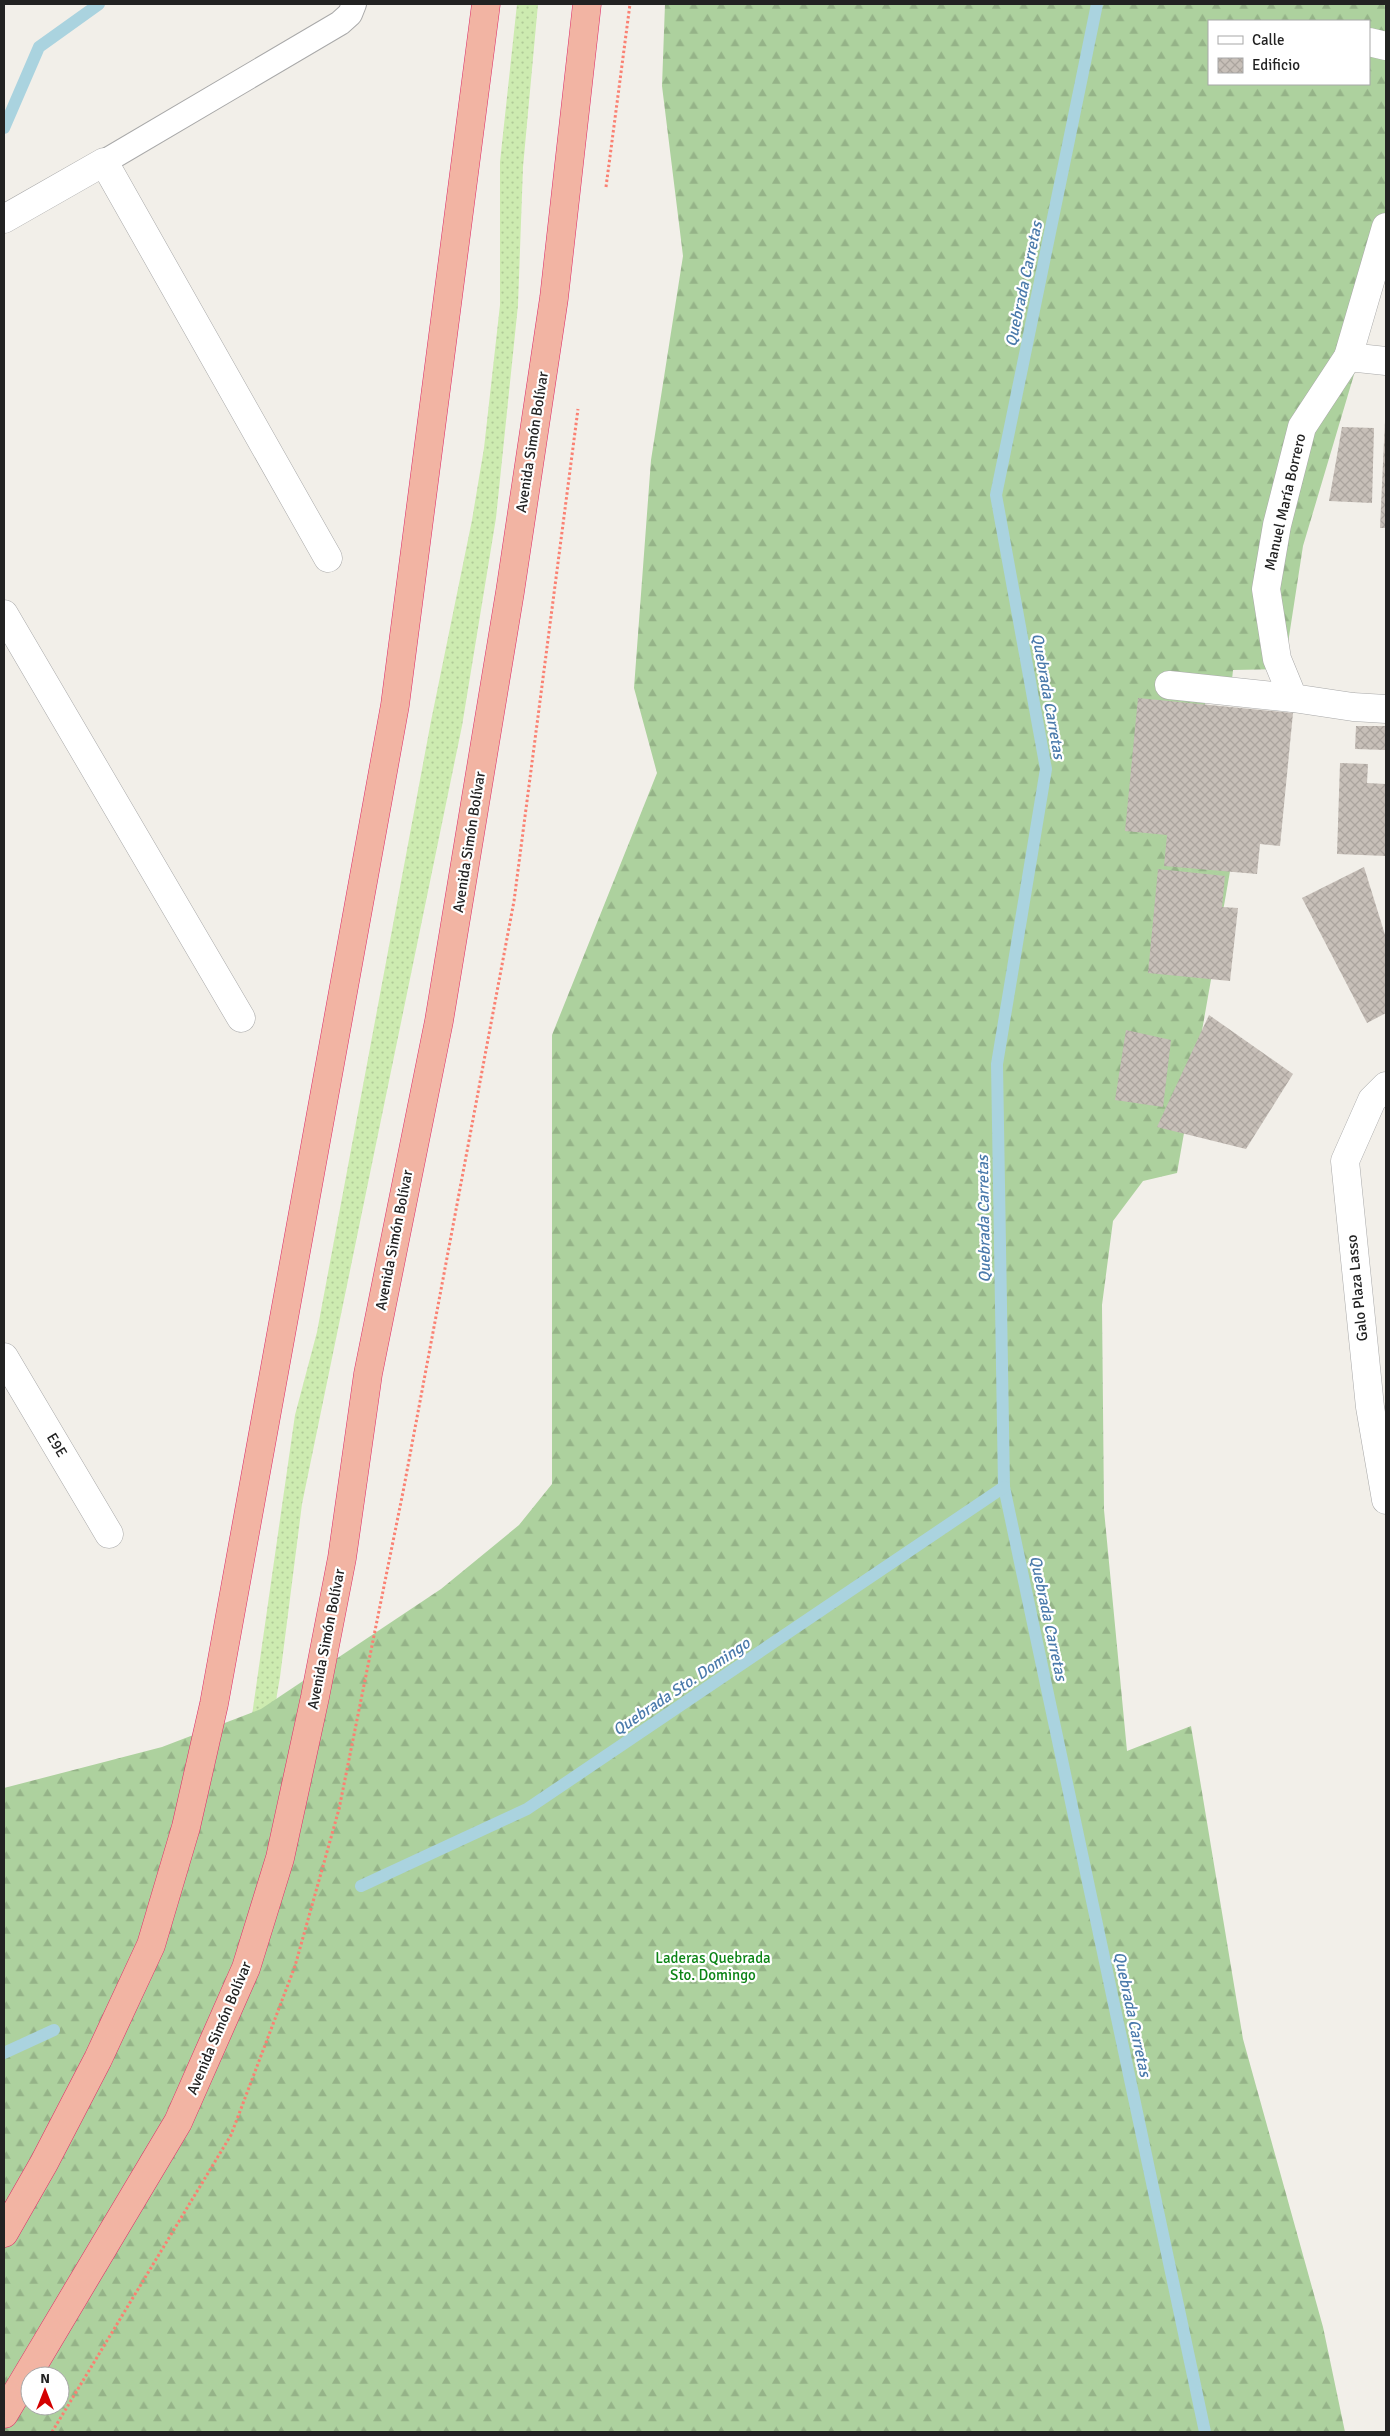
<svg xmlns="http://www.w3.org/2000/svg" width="1390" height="2436" font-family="Signika,sans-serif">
	<defs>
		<pattern id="grass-dots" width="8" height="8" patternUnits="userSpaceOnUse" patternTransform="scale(1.25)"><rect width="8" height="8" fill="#cdebb0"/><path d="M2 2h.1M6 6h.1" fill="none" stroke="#b0c997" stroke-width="1.8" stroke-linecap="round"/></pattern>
		<pattern id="forest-firs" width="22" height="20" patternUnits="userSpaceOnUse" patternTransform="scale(1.25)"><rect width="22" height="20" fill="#add19e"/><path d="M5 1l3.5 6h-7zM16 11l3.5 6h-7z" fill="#95b388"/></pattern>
		<pattern id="building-cross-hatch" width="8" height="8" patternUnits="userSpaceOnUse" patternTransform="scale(1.25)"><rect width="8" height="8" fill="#c7bfb8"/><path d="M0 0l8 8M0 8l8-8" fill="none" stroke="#aba49e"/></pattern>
	</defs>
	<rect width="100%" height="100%" fill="#f2efe9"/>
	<path fill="url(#grass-dots)" d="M517,4h21l-15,163 -5,138 -22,213 -34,208 -160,778 -22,173 -18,105 -19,-4 52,-363 22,-83 114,-611 41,-201 12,-72 16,-143v-143z"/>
	<path fill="url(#forest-firs)" fill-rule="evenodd" d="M665,4h721v263l-83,279 -19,123 -51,1 -3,29h-24l-29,146 55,15 -55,313 -34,8 -30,40 -11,84 2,205 23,241 64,-25 52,313 80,288 22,105h-1341v-644l158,-41 99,-38 180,-120 78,-64 33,-41v-449l105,-262 -23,-85 17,-228 32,-204 -21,-170zM1209,21h160v63h-160zM30,2376h30v30h-30z"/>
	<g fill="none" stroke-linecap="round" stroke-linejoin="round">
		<g stroke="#aad3df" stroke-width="12">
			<path d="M1097,4l-101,491 50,274 -49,295 7,423 201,945"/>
			<path d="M4,128l35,-81 60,-43"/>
			<path d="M361,1886l166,-77 477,-322"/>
			<path d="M4,2053l50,-23"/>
		</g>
	</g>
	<g fill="url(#building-cross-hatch)">
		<path d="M1385,420h1v108h-6z"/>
		<path d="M1342,427l32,1 -2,75 -43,-2z"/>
		<path d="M1138,698l155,15 -13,133 -20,-2 -3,30 -93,-8 3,-31 -42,-4z"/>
		<path d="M1356,726h30l-1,24 -30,-1z"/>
		<path d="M1340,763l28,1 -1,19 19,1v72l-49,-2z"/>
		<path d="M1364,867l22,71v75l-19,10 -65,-125z"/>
		<path d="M1158,869l67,7 -3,31 16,1 -8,73 -82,-8z"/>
		<path d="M1209,1015l84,59 -47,75 -89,-22z"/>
		<path d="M1126,1030l45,10 -8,67 -48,-7z"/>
	</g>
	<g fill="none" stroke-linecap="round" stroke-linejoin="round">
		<g stroke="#a9a9a9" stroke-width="26">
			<path id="service" d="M104,162l236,-139 10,-9 4,-10"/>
		</g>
		<g stroke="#a9a9a9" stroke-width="29">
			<g id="minor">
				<path d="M1369,42l17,4"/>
				<path d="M4,219l100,-57 224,396"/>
				<path d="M1386,227l-38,130 -46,70 -25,98 -11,64 11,70 16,39 60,9 33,2"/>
				<path d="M1348,357l38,4"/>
				<path d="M4,614l237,404"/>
				<path d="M1169,685l124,13"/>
				<path d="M4,1357l105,177"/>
			</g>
		</g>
		<g stroke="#a9a9a9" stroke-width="29">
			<path id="tertiary" d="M1386,1086l-14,14 -27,61 25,246 16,93"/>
		</g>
		<g stroke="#dc2a67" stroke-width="29">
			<g id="trunk">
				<path d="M4,2233l40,-70 54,-104 53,-114 35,-118 28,-123 181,-999 91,-701"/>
				<path d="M4,2414l174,-292 68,-154 34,-110 35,-161 27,-139 26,-184 71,-353 71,-429 44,-294 33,-294"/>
			</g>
		</g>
		<g stroke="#fa8072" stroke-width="3" stroke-dasharray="2.5 2.5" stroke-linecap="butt">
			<path d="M606,187l24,-183"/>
			<path d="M52,2432l179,-297 64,-169 44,-157 64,-317 111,-591 64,-492"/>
		</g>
		<use href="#service" stroke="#fff" stroke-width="24"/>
		<use href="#minor" stroke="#fff" stroke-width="28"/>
		<use href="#tertiary" stroke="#fff" stroke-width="28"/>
		<use href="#trunk" stroke="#f2b4a3" stroke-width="28"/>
	</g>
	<g text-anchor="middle" stroke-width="4.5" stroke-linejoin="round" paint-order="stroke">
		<g font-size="15" fill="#222" stroke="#fff">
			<text transform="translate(532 442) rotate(-81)" y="5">Avenida Simón Bolívar</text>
			<text transform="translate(1285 502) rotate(-77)" y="5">Manuel María Borrero</text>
			<text transform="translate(469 842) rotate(-81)" y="5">Avenida Simón Bolívar</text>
			<text transform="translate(394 1240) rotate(-79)" y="5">Avenida Simón Bolívar</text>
			<text transform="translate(1357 1288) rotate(-96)" y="5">Galo Plaza Lasso</text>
			<text transform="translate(57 1445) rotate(59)" y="5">E9E</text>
			<text transform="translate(326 1639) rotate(-79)" y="5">Avenida Simón Bolívar</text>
			<text transform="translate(219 2028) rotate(-67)" y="5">Avenida Simón Bolívar</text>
		</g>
		<g font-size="15" fill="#0c8416" stroke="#fff">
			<text x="713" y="1963">Laderas Quebrada<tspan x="713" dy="17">Sto. Domingo</tspan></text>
		</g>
		<g font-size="16" font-style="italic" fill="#4a7aab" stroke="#fff">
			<text transform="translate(1023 284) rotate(-78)" y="6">Quebrada Carretas</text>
			<text transform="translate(1049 696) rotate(80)" y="6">Quebrada Carretas</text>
			<text transform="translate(983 1219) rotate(-91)" y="6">Quebrada Carretas</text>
			<text transform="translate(1049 1618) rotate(78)" y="6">Quebrada Carretas</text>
			<text transform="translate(681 1686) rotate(-34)" y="6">Quebrada Sto. Domingo</text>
			<text transform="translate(1133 2014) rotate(78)" y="6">Quebrada Carretas</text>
		</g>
	</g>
	<rect width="1390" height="2436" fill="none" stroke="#222222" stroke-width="10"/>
	<rect x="1208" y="20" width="162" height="65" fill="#ffffff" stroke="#a7a7a7"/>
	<rect x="1218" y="36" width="25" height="8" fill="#ffffff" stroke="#a7a7a7"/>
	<text x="1252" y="45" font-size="15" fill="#222222">Calle</text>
	<rect x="1218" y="58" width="25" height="15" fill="url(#building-cross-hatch)" stroke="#a7a7a7"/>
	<text x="1252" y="70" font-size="15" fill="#222222">Edificio</text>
	<g transform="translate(45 2391)"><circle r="24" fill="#ffffff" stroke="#a7a7a7"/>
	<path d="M0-4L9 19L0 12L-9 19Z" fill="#d40000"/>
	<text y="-8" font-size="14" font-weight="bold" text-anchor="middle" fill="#222222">N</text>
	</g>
</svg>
